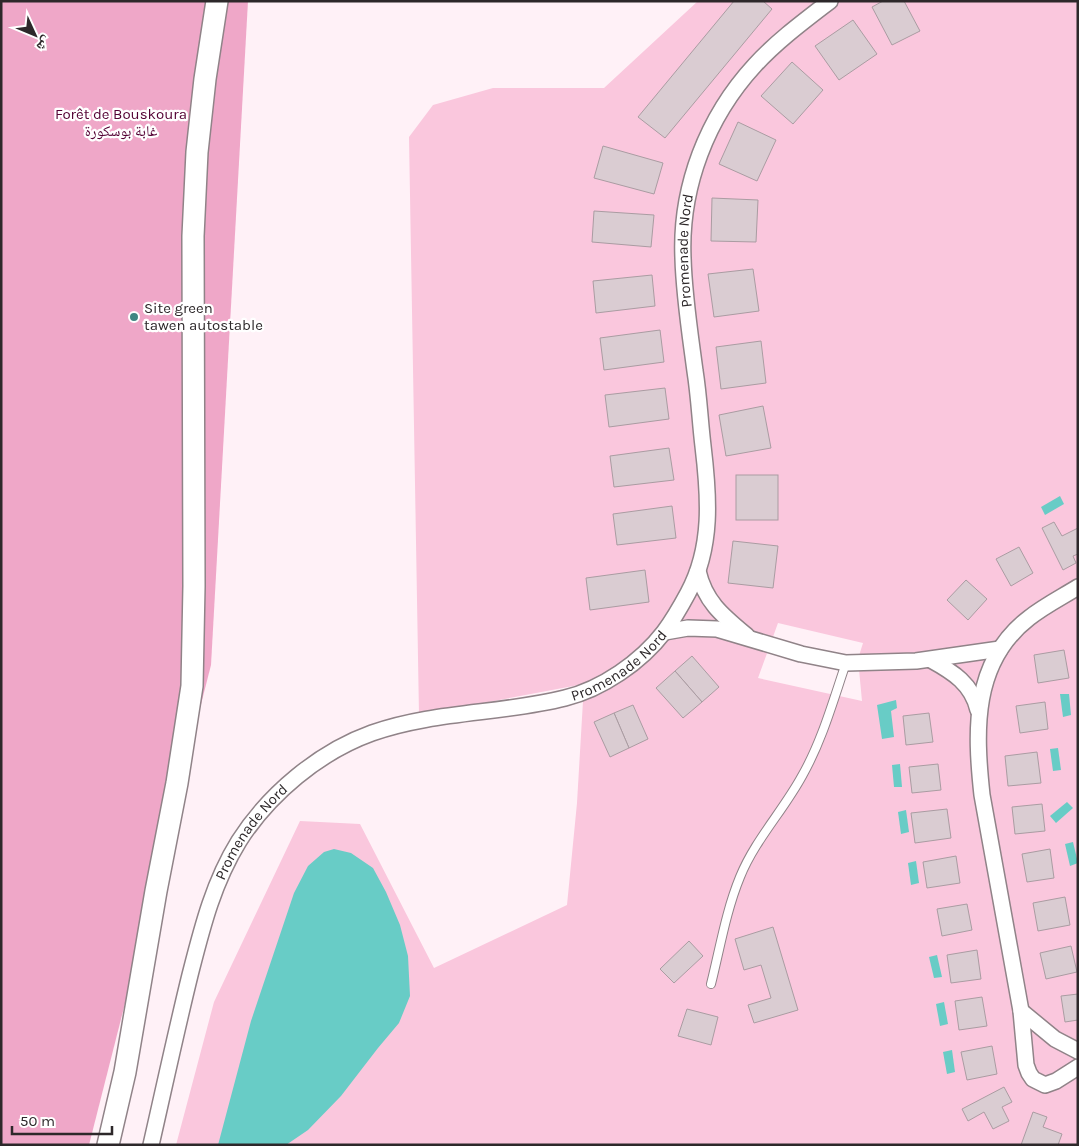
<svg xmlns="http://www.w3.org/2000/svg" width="1079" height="1146" font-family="Karla,'Noto Naskh Arabic',sans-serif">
	<rect width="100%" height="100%" fill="#fff1f7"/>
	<path fill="#fac7dd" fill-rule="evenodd" d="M698,1h380v1144h-902l38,-143 86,-181 60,3 74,144 133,-63 10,-102 7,-119 -165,31 -10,-578 24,-32 60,-17h111zM778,623l85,20 -5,16 4,42 -104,-23z"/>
	<path fill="#efa7c8" d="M1,1h247l-37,664 -122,480h-88z"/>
	<g fill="#68ccc6">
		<path d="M1060,496l4,8 -19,11 -4,-8z"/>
		<path d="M1060,694h9l2,21 -8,2z"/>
		<path d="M896,700l1,8 -6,3 3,26 -12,2 -5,-34z"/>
		<path d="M1058,748l3,22 -8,1 -3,-22z"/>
		<path d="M900,764l2,23h-8l-2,-22z"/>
		<path d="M1067,802l6,6 -17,15 -6,-7z"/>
		<path d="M906,810l3,22 -8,2 -3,-22z"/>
		<path d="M1073,842l5,21 -8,3 -5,-22z"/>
		<path d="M334,849l17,4 22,15 13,24 14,33 8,31 2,40 -11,27 -21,25 -37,48 -33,34 -22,15h-68l33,-124 43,-128 14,-27 16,-14z"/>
		<path d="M916,861l3,22 -8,2 -3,-22z"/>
		<path d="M937,955l5,22 -8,1 -5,-21z"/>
		<path d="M944,1002l4,22 -8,2 -4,-22z"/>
		<path d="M952,1050l3,22 -8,2 -4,-22z"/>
	</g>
	<g fill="#daccd2" stroke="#aa9ca2">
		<path d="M734,1h29l9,8 -107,129 -27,-21z"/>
		<path d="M883,1h21l16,30 -28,14 -20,-38z"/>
		<path d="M853,20l24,34 -38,26 -24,-34z"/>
		<path d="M792,62l31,28 -30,34 -32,-28z"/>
		<path d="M738,122l38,18 -19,41 -38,-17z"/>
		<path d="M603,146l60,17 -9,31 -60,-16z"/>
		<path d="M712,198l46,2 -2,42 -45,-1z"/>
		<path d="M594,211l60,4 -3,32 -59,-5z"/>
		<path d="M753,269l6,42 -45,6 -6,-43z"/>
		<path d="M652,275l3,31 -59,7 -3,-32z"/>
		<path d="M660,330l4,32 -60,8 -4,-32z"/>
		<path d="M761,341l5,42 -45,6 -5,-42z"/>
		<path d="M665,388l4,31 -60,8 -4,-32z"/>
		<path d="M763,406l8,42 -45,8 -7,-41z"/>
		<path d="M669,448l5,32 -60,7 -4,-31z"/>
		<rect x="736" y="475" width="42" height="45"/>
		<path d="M672,506l4,32 -59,7 -4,-31z"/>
		<path d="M1054,522l8,14 16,-8v26l-5,2 3,7 -13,7 -21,-42z"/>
		<path d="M733,541l45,5 -5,42 -45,-5z"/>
		<path d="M1019,547l14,26 -22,13 -15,-27z"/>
		<path d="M645,570l4,32 -59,8 -4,-32z"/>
		<path d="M966,580l21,19 -19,21 -21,-20z"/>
		<path d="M1064,650l5,28 -31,5 -4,-28z"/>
		<path d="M692,656l27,31 -17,15 -27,-31z"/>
		<path d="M675,671l27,31 -19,16 -27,-30z"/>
		<path d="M1045,702l3,27 -28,4 -4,-27z"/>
		<path d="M633,705l15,34 -19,9 -15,-35z"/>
		<path d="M614,713l15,35 -19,9 -16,-35z"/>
		<path d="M929,713l4,29 -27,3 -3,-29z"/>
		<path d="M1037,752l4,31 -33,3 -3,-30z"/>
		<path d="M938,764l3,26 -29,3 -3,-26z"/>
		<path d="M1042,804l3,27 -30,3 -3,-27z"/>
		<path d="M947,809l4,29 -36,5 -4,-30z"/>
		<path d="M1050,849l4,29 -27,4 -5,-28z"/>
		<path d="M956,856l4,27 -33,5 -4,-26z"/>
		<path d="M1065,897l5,28 -32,6 -5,-28z"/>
		<path d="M967,904l5,26 -30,6 -5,-27z"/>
		<path d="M773,927l25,83 -44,13 -6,-18 23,-7 -10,-33 -17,5 -9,-31z"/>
		<path d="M689,941l14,15 -29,27 -14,-14z"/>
		<path d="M1071,946l6,26 -31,7 -6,-26z"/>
		<path d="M977,950l4,29 -30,4 -4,-28z"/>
		<path d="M1078,994v26l-13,2 -4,-26z"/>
		<path d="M982,997l5,29 -28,4 -4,-29z"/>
		<path d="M687,1009l31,8 -7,28 -33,-9z"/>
		<path d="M992,1046l5,28 -30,6 -6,-28z"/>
		<path d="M1004,1087l8,15 -10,5 7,14 -16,8 -9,-17 -16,9 -6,-12z"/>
		<path d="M1033,1112l14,5 -4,10 19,7 -4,11h-37z"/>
	</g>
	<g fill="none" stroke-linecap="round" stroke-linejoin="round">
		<g stroke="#908388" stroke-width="10">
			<path id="lane" d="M711,984c9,-36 15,-73 29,-107 15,-37 43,-66 62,-101 20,-35 31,-75 44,-113"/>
		</g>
		<g stroke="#908388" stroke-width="18">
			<g id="street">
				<path d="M698,571c7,31 25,45 49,65"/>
				<path d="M1078,587c-16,10 -34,19 -49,31 -57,44 -54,113 -47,177l39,216 5,54 3,8 4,6 12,6 11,-4 22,-14"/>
				<path d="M665,632l23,-4 29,1 84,25 45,9 70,-2 84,-12"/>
				<path d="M931,660c22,12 41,24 47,50"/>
				<path d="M1021,1011l34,28 23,12"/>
				<path id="s1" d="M151,1145c13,-57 25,-113 39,-170 12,-47 23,-92 49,-134 30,-47 80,-89 133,-108 62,-22 130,-19 193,-35 37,-9 76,-36 99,-66 9,-12 17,-26 24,-39 25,-46 21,-97 15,-147 -3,-25 -4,-50 -8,-75 -5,-38 -11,-75 -12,-113 -3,-71 24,-141 72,-193 22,-24 49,-44 75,-64"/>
			</g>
		</g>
		<g stroke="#908388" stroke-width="24">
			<path id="secondary" d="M108,1145l17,-73 31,-181 21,-108 15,-97 2,-100 -1,-350 4,-84 8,-73 12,-78"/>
		</g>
		<use href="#lane" stroke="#fff" stroke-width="8"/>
		<use href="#street" stroke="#fff" stroke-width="15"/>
		<use href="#secondary" stroke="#fff" stroke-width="21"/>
	</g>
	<circle fill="#3f8682" stroke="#fff" stroke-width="2" cx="134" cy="317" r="5"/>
	<g text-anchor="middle" stroke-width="4.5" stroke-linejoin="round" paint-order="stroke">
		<g font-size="15" fill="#530033" stroke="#fff">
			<text x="121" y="119">Forêt de Bouskoura<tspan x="121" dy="17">غابة بوسكورة</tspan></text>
		</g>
		<g font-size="15" fill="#2d282a" stroke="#fff">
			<text dy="5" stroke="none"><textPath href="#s1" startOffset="1202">Promenade Nord</textPath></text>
			<text dy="5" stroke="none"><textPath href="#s1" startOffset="752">Promenade Nord</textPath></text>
			<text dy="5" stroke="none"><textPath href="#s1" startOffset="332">Promenade Nord</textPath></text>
		</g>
		<g font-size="15" fill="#2d282a" stroke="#fff" text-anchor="start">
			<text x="144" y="313">Site green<tspan x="144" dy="17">tawen autostable</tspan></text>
		</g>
	</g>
	<rect width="1079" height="1146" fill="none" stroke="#2d282a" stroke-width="5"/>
	<g transform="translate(35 35) rotate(134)" stroke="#ffffff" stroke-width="4" paint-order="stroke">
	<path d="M0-4L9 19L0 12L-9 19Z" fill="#2d282a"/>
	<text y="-8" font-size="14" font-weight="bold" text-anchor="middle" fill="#2d282a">ش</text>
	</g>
	<path d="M12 1126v8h100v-8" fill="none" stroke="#2d282a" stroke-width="2.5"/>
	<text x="20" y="1126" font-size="15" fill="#2d282a" stroke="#ffffff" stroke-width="4" paint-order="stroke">50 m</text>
</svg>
